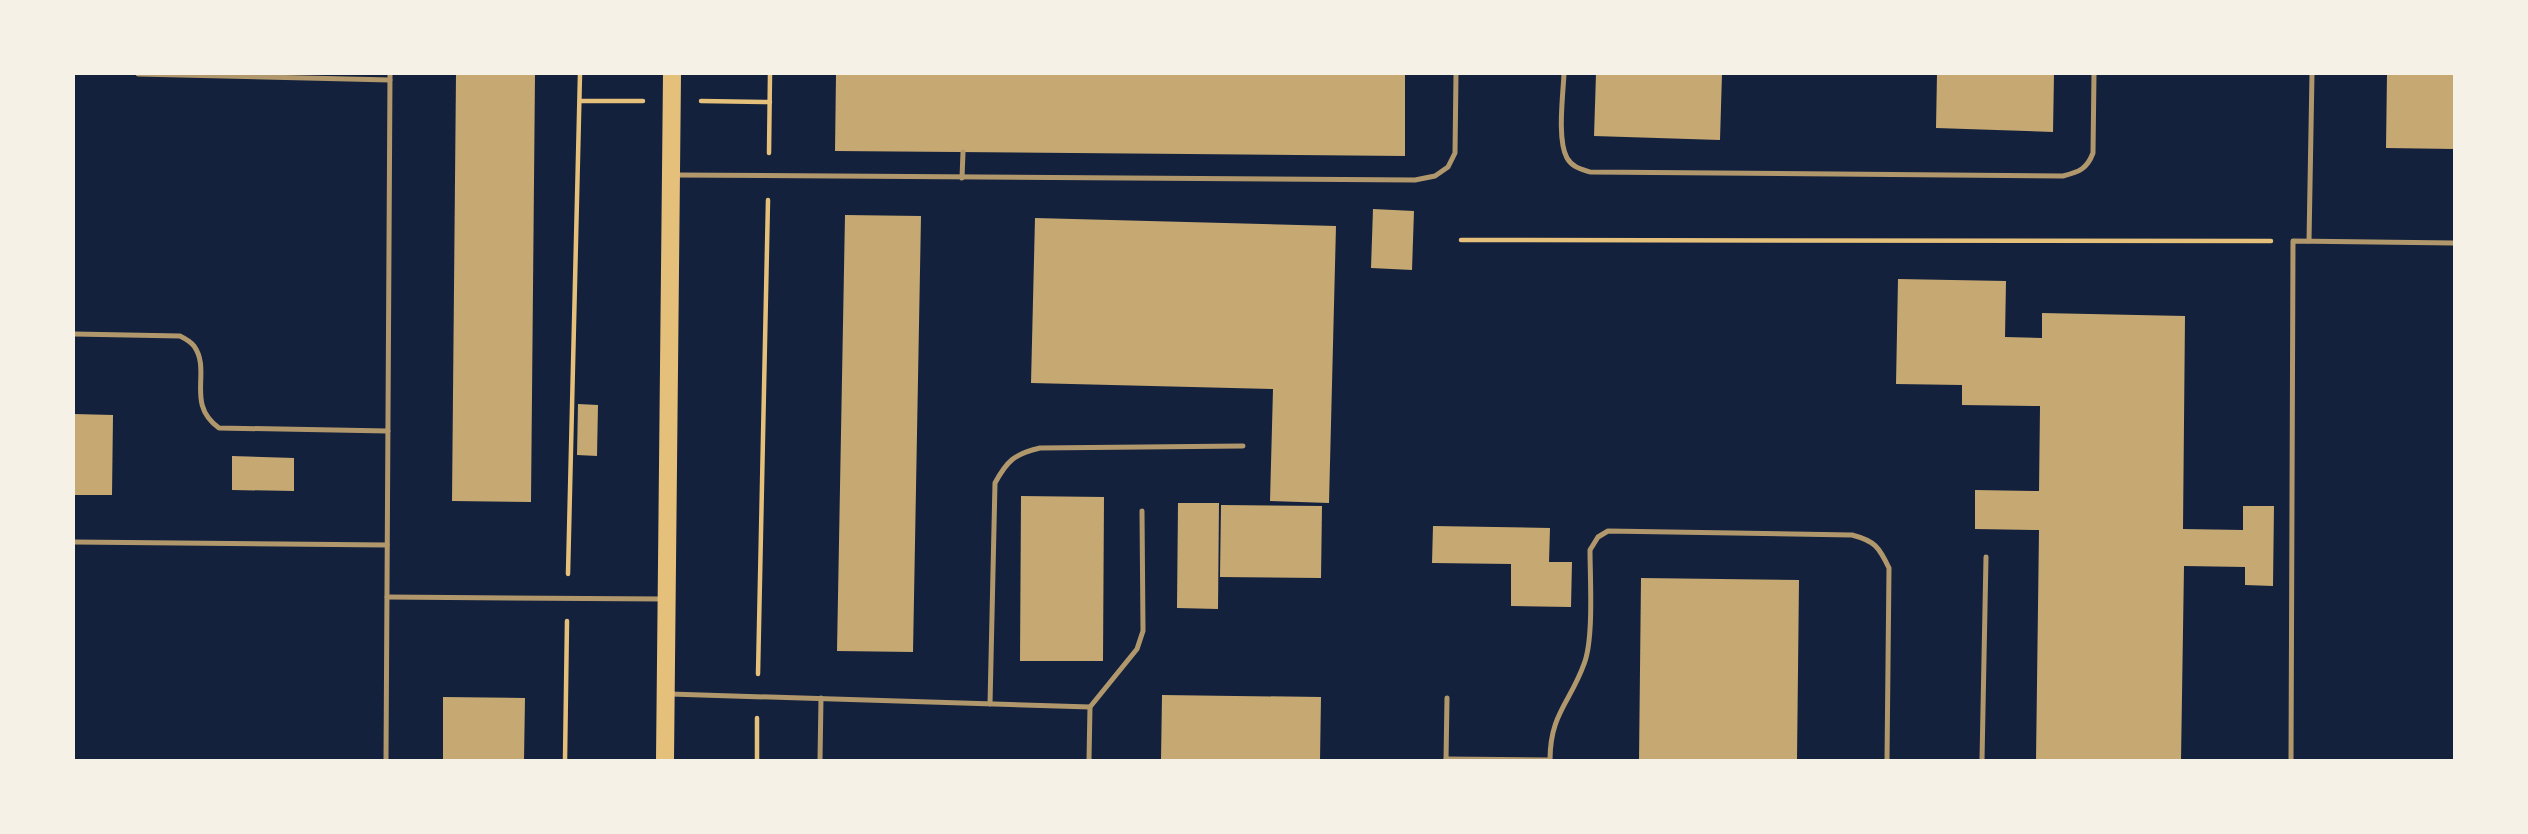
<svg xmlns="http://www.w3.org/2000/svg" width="2528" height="834" font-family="'Golos Text',sans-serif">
	<rect width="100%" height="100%" fill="#14213d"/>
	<g fill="#c6a872">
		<path d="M456,74h79l-4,428 -79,-1z"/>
		<path d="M836,74h569v82l-570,-5z"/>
		<path d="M1596,74h126l-2,66 -126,-4z"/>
		<path d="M1937,74h117l-1,58 -117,-4z"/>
		<path d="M2387,74h67v75l-68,-1z"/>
		<path d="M1373,209l41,2 -2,59 -41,-2z"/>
		<path d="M845,215l76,1 -8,436 -76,-1z"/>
		<path d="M1035,218l301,8 -7,277 -59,-2 3,-112 -242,-6z"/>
		<path d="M1898,279l108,2 -1,56 37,1v-25l143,3 -2,213 60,1v-24h31l-1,80 -28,-1v-18l-61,-1 -3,194h-145l3,-230 -64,-1v-39l64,1 1,-85 -78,-1v-20l-66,-1z"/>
		<path d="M578,404l20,1 -1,51 -20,-1z"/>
		<path d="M74,414l39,1 -1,80h-38z"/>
		<path d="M232,456l62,2v33l-62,-1z"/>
		<path d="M1021,496l83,1 -1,164h-83z"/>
		<path d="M1178,503h41l-1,106 -41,-1z"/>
		<path d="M1221,505l101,1 -1,72 -101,-1z"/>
		<path d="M1433,526l117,2 -1,34h23l-1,45 -60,-1v-42l-79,-1z"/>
		<path d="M1641,578l158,2 -2,180h-158z"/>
		<path d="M1162,695l159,2 -1,63h-159z"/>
		<path d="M443,697l82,1 -1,62h-81z"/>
	</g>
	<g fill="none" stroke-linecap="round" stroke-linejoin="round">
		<g stroke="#e5c07b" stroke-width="4.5">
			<path d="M580,101h63"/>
			<path d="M701,101l69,1"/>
			<path d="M769,153l1,-79"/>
			<path d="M1461,240l810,1"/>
			<path d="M568,574l12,-500"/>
			<path d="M758,674l10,-474"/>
			<path d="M565,760l2,-139"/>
			<path d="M757,760v-42"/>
		</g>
		<g stroke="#b1986c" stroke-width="5">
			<path d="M138,74l252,6"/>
			<path d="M1564,74c-1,21 -7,66 3,84 5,9 14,11 23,14l473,4c16,-4 24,-7 30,-23l1,-79"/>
			<path d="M675,175l740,5 20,-4 13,-9 7,-14 1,-79"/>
			<path d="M962,178l1,-26"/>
			<path d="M2309,241l3,-167"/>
			<path d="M74,334l106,2c4,2 11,6 14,10 18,25 -9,58 25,82l169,3"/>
			<path d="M74,542l313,3"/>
			<path d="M387,597l276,2"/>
			<path d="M670,694l420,13"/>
			<path d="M990,704l5,-221c12,-22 19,-29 45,-35l203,-2"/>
			<path d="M1446,759l104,1"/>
			<path d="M386,760l4,-686"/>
			<path d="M820,760l1,-62"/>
			<path d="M1089,760l1,-53 47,-58 6,-18 -1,-120"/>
			<path d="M1446,760l1,-62"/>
			<path d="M1550,760c0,-46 20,-57 34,-96 10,-25 6,-86 6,-114l8,-13 10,-6 244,4c23,6 27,12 37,33l-2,192"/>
			<path d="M1982,760l4,-203"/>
			<path d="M2291,760l2,-519 161,2"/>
		</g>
		<path stroke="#e5c07b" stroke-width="18" d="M665,760l7,-686"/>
	</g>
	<rect width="2528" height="834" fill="none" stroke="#f6f1e7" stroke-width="150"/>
</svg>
